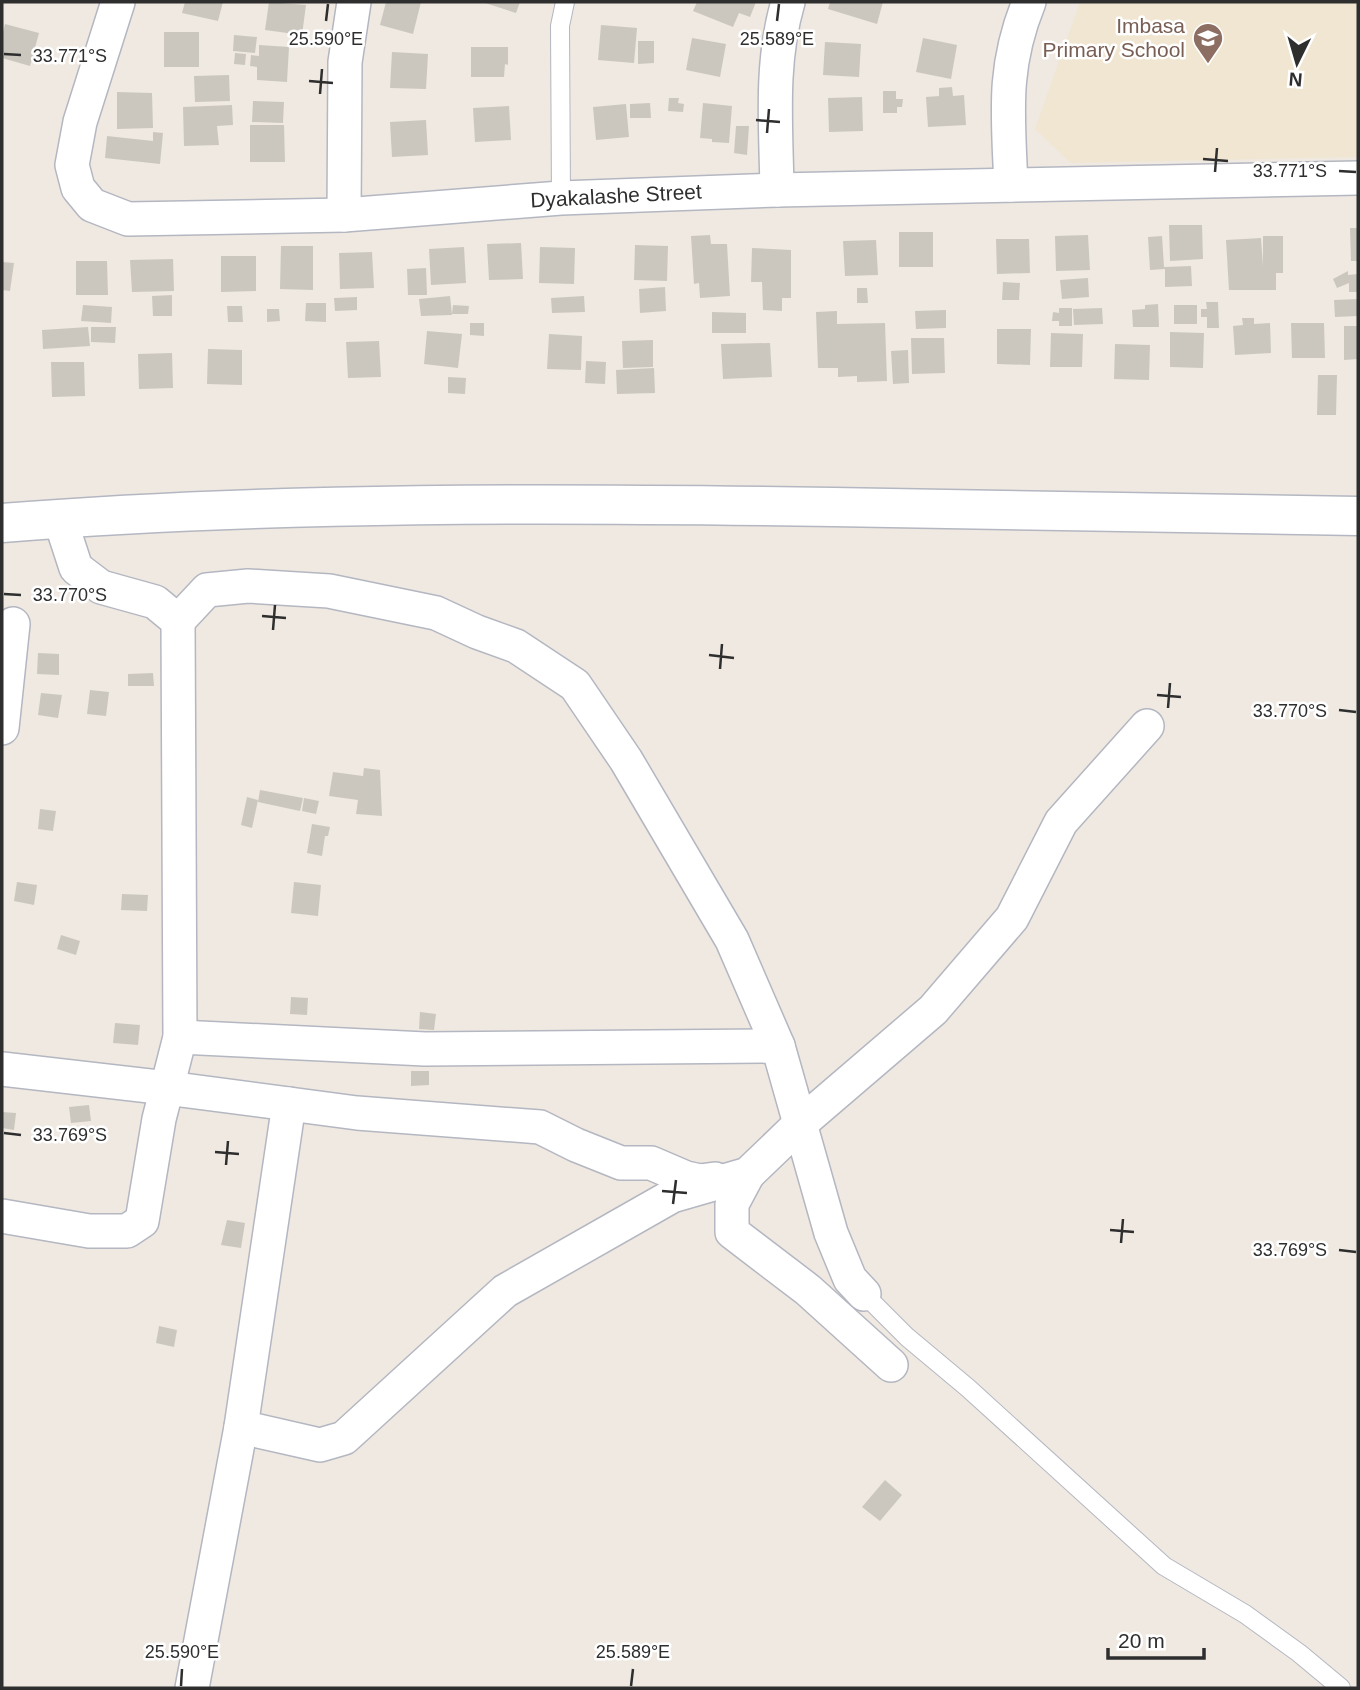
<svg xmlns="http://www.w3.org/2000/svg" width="1360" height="1690" font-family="Helvetica,sans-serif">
	<rect width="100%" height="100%" fill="#efe9e1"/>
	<path fill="#f0e6d1" d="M1080,2h278v155l-287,6 -36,-34z"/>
	<g fill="#cbc7bf">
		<path d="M185,2h38l-5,19 -36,-8z"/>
		<path d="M269,2l37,3 -4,30 -37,-5z"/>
		<path d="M386,2h35l-8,32 -33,-9z"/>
		<path d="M482,2h38l-4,11z"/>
		<path d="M697,2h59l-6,15 -11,-4 -6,14 -40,-16z"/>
		<path d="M830,2h53l-6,22 -49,-15z"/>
		<path d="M5,24l34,9 -9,33 -28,-8v-22z"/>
		<path d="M601,25l36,3 -3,35 -36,-3z"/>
		<rect x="164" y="32" width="35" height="35"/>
		<path d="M234,35l23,2 -2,16 -22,-2z"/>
		<path d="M692,38l34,6 -6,33 -34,-7z"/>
		<path d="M923,38l34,7 -6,34 -35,-7z"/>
		<path d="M638,41h16v22l-16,1z"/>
		<path d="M825,42l36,2 -2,33 -36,-2z"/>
		<path d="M259,45l30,2 -2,35 -30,-2v-13l-7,-1 1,-11 8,1z"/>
		<path d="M471,47h37v18l-3,-1 -1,13h-33z"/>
		<path d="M392,52l36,2 -2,35 -36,-1z"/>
		<path d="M235,53l11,1 -1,11 -11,-1z"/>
		<path d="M229,75l1,26 -35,1 -1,-26z"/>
		<path d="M952,87l1,9 11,-1 2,30 -38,2 -2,-30 13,-1v-8z"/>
		<path d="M883,91h13v8h7l-1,8h-5v6h-14z"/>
		<path d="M117,92l35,1 1,35 -36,1z"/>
		<path d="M862,97l1,34 -34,1 -1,-34z"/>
		<path d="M669,98h10l-1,5 6,1 -1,8 -15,-1z"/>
		<path d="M253,101l31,1 -1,21 -31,-1z"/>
		<path d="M650,103l1,15h-21v-14z"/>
		<path d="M703,103l29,3 -3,37 -17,-1v-3l-12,-1z"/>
		<path d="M626,104l3,33 -33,3 -3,-33z"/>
		<path d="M232,105l1,20 -16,1 2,19 -35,1 -1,-39z"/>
		<path d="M509,106l2,34 -36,2 -2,-34z"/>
		<path d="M426,120l2,35 -36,2 -2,-35z"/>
		<path d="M250,125h34l1,37h-35z"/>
		<path d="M736,126h13l-2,29 -13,-2z"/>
		<path d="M153,132l10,1 -3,31 -55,-6 2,-22 46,5z"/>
		<path d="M1169,225h33l1,34 -33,2z"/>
		<path d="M1350,228h8v33h-7z"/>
		<rect x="899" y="232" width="34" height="35"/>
		<path d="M710,235l1,9h16l3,52 -30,2 -1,-15 -5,1 -3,-48z"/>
		<path d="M1088,235l2,35 -34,1 -1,-35z"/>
		<path d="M1162,236l2,31 27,-1 1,20 -27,1v-18l-15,1 -2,-33z"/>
		<path d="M1263,236h20v37h-7v17h-47l-3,-50 35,-2 2,28z"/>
		<path d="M996,239h33l1,34 -33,1z"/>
		<path d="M876,240l2,35 -33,1 -2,-35z"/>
		<path d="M521,243l2,36 -34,1 -2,-36z"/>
		<path d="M635,245l33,1 -1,35 -33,-1z"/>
		<path d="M281,246h32v44l-33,-1z"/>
		<path d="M464,247l2,36 -35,2 -2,-36z"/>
		<path d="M540,247l35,1 -1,36 -35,-1z"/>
		<path d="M752,248l39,2v48h-9v13l-19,-1 -1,-28h-11z"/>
		<path d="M372,252l2,36 -34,1 -1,-36z"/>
		<path d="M221,256h35v35l-35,1z"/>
		<path d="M173,259l1,32 -42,1 -2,-32z"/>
		<path d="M76,261h31l1,34h-32z"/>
		<path d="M2,262l12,1 -4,28 -8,-1z"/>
		<path d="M426,268l1,27h-19l-1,-26z"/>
		<path d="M1348,271v4l10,-1v18h-9v-9l-12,5 -4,-9z"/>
		<path d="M1088,278l1,19 -27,2 -2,-19z"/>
		<path d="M1003,282l17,1 -1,17h-17z"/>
		<path d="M665,287l1,24 -26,2 -1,-24z"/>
		<path d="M857,288h10l1,15h-11z"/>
		<path d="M172,295v21h-19l-1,-20z"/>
		<path d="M450,296l2,19 -31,1 -2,-17z"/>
		<path d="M584,296l1,16 -33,1 -1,-15z"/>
		<path d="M357,297v13l-22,1 -1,-13z"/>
		<path d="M1358,299v17l-23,1 -1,-17z"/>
		<path d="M1206,302h12l1,26h-12v-11h-6v-8h6z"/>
		<path d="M306,303h20v19l-21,-1z"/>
		<path d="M1158,304l1,23h-26l-1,-17 13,-1v-4z"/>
		<path d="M83,305l29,2 -1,16 -30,-2z"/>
		<path d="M453,305l16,1 -1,8h-16z"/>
		<rect x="1174" y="305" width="23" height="19"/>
		<path d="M227,306h15l1,16h-15z"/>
		<path d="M1059,308h13v18h-13v-5h-7l1,-9 6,1z"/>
		<path d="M1102,308l1,16 -29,1 -1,-16z"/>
		<path d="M267,309h12l1,12 -13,1z"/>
		<path d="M946,310v18l-30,1 -1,-18z"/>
		<path d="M837,311v13l48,-1 2,58 -30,1v-6l-19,1v-9h-20l-2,-56z"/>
		<path d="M712,312l34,1v20h-34z"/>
		<path d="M1242,318h12v6l16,-1 1,30 -36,2 -2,-29 10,-1z"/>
		<path d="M470,323h14v13l-14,-1z"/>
		<path d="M1291,323h33l1,35h-33z"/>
		<path d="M1344,326h14v33l-14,1z"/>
		<path d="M88,327l2,19 -47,3 -1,-19z"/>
		<path d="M91,327h25l-1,16 -24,-1z"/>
		<path d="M997,329h34l-1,36 -33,-1z"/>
		<path d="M427,331l35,3 -4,34 -34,-4z"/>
		<path d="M1170,332l34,1 -1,35 -33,-1z"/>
		<path d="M1051,333l32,1 -1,33h-32z"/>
		<path d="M549,334l33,2 -1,34 -34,-1z"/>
		<path d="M911,338h33l1,35 -33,1z"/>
		<path d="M653,340v27l-30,1 -1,-27z"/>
		<path d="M379,341l2,36 -33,1 -2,-36z"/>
		<path d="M770,343l2,34 -49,2 -2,-35z"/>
		<path d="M1115,344l35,1 -1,35 -35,-1z"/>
		<path d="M208,349l34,1v35l-35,-1z"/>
		<path d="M908,350l1,33 -16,1 -2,-33z"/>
		<path d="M172,353l1,35 -34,1 -1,-35z"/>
		<path d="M586,361l20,1 -1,22 -20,-1z"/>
		<path d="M51,362h33l1,34 -33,1z"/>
		<path d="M654,368l1,25 -38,1 -1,-24z"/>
		<path d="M1318,375h19l-1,40h-19z"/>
		<path d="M448,377l18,1 -1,16 -17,-1z"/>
		<path d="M38,653l21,1v21l-22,-1z"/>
		<path d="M153,673l1,13h-26v-12z"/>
		<path d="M90,690l19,2 -3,24 -19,-2z"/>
		<path d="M41,693l21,2 -4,23 -20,-3z"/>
		<path d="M364,768l16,2 2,46 -26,-2 2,-14 -29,-4 4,-24 30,4z"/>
		<path d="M260,790l43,8 -3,13 -42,-9z"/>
		<path d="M247,797l11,3 -6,28 -11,-3z"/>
		<path d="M304,798l15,3 -3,13 -14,-3z"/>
		<path d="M40,809l16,2 -3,20 -15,-2z"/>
		<path d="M312,824l18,3 -2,9h-3l-3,20 -15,-3z"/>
		<path d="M17,882l20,3 -3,20 -20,-4z"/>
		<path d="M294,882l27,3 -3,31 -27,-3z"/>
		<path d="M122,894l26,1 -1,16 -26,-1z"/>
		<path d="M61,935l19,6 -4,14 -19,-6z"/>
		<path d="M291,997l17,1 -1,17 -17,-1z"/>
		<path d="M420,1012l16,2 -2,16 -15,-1z"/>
		<path d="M115,1023l25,2 -2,20 -25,-2z"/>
		<path d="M411,1071h18v14l-18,1z"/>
		<path d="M89,1105l2,16 -20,2 -2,-16z"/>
		<path d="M2,1112l14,1 -2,17 -12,-2z"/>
		<path d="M227,1220l18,3 -4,25 -20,-3z"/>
		<path d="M159,1326l18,4 -3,17 -18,-4z"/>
		<path d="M885,1480l17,15 -22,26 -18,-14z"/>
	</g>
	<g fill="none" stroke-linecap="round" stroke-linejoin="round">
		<g stroke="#b4b7c1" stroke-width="20">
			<g id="lane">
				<path d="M561,198l-1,-172 5,-24"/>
				<path d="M864,1294l43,43 61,51 196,178 81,48 54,39 42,35"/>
			</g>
		</g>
		<g stroke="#b4b7c1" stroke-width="36">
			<g id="street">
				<path d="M118,2l-38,120 -8,43 6,23 14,17 36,14 216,-4 217,-17 216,-8 581,-12"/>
				<path d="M1011,185c-3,-70 -9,-117 18,-183"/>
				<path d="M777,190c-1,-63 -7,-127 11,-188"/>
				<path d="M344,215l1,-153 9,-60"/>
				<path d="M178,621l29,-31 41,-4 81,5 107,22 41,19 39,14 59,39 51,75 106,180 46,106 53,187 19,46 14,15"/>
				<path d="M2,728l11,-104"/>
				<path d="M180,1037l245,12 353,-3"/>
				<path d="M2,1069l165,19 190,25 183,14 36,18 45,18h30l35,15 14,3 15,-2"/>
				<path d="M748,1174l-16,30v28l76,58 83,75"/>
				<path d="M2,1216l87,15h38l15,-10 17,-102 21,-82 -2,-416 -23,-19 -54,-15 -25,-19 -16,-49"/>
				<path d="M241,1427l79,18 24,-7 161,-147 167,-95 76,-22 52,-50 133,-114 79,-92 49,-96 86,-96"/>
				<path d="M192,1688l49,-261 48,-323"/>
			</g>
		</g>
		<g stroke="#b4b7c1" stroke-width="41">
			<path id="secondary" d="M2,523c277,-22 554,-20 831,-16 175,3 350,6 525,9"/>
		</g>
		<use href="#lane" stroke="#fff" stroke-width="18"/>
		<use href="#street" stroke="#fff" stroke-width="33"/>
		<use href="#secondary" stroke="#fff" stroke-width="38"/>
	</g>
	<path fill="none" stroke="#2e2e2e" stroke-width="2.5" d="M326,21l2,-17M777,21l2,-17M4,54l17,1M309,81l24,2M320,94l2,-25M756,120l24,2M767,133l2,-24M1203,159l25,2M1339,171l17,1M1215,172l2,-24M4,594l17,1M262,616l24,2M273,630l2,-25M709,655l25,3M720,669l2,-25M1157,695l24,2M1168,708l2,-25M1339,710l17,2M4,1133l17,2M215,1152l24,2M226,1165l2,-24M662,1191l25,2M673,1204l3,-24M1110,1230l24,2M1121,1243l2,-24M1339,1250l17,2M181,1686l1,-17M631,1686l2,-17"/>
	<defs>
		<g id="school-pin" transform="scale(1.575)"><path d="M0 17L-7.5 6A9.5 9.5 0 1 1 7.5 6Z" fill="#8d6e63" stroke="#fff"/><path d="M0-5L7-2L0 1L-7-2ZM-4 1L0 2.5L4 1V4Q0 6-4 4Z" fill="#fff"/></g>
	</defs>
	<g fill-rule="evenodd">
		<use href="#school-pin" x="1208" y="38"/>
	</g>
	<g text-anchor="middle" stroke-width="5" stroke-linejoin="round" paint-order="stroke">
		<g font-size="21" fill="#785e54" stroke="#fff" text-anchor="end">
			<text x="1185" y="33">Imbasa<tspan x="1185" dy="24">Primary School</tspan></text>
		</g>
		<g font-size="21" fill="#2e2e2e" stroke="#fff">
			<text transform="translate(616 196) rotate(-3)" y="7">Dyakalashe Street</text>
		</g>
	</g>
	<g font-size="18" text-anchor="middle" fill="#2e2e2e" stroke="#fff" stroke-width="5" stroke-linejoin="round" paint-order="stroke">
		<text x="326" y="45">25.590°E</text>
		<text x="777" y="45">25.589°E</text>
		<text x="70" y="62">33.771°S</text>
		<text x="1290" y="177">33.771°S</text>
		<text x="70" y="601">33.770°S</text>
		<text x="1290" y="717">33.770°S</text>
		<text x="70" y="1141">33.769°S</text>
		<text x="1290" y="1256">33.769°S</text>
		<text x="182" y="1658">25.590°E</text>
		<text x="633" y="1658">25.589°E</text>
	</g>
	<rect width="1360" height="1690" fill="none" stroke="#2e2e2e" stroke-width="7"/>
	<g transform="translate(1297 63) rotate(185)" stroke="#ffffff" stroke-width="5" paint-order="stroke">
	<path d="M0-5L12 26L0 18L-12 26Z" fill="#2e2e2e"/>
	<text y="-10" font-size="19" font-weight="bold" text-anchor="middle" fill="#2e2e2e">N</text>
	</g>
	<path d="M1108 1648v10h96v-10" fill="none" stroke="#2e2e2e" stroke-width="3.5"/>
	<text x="1118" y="1648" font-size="21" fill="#2e2e2e" stroke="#ffffff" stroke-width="5" paint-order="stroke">20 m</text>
</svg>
